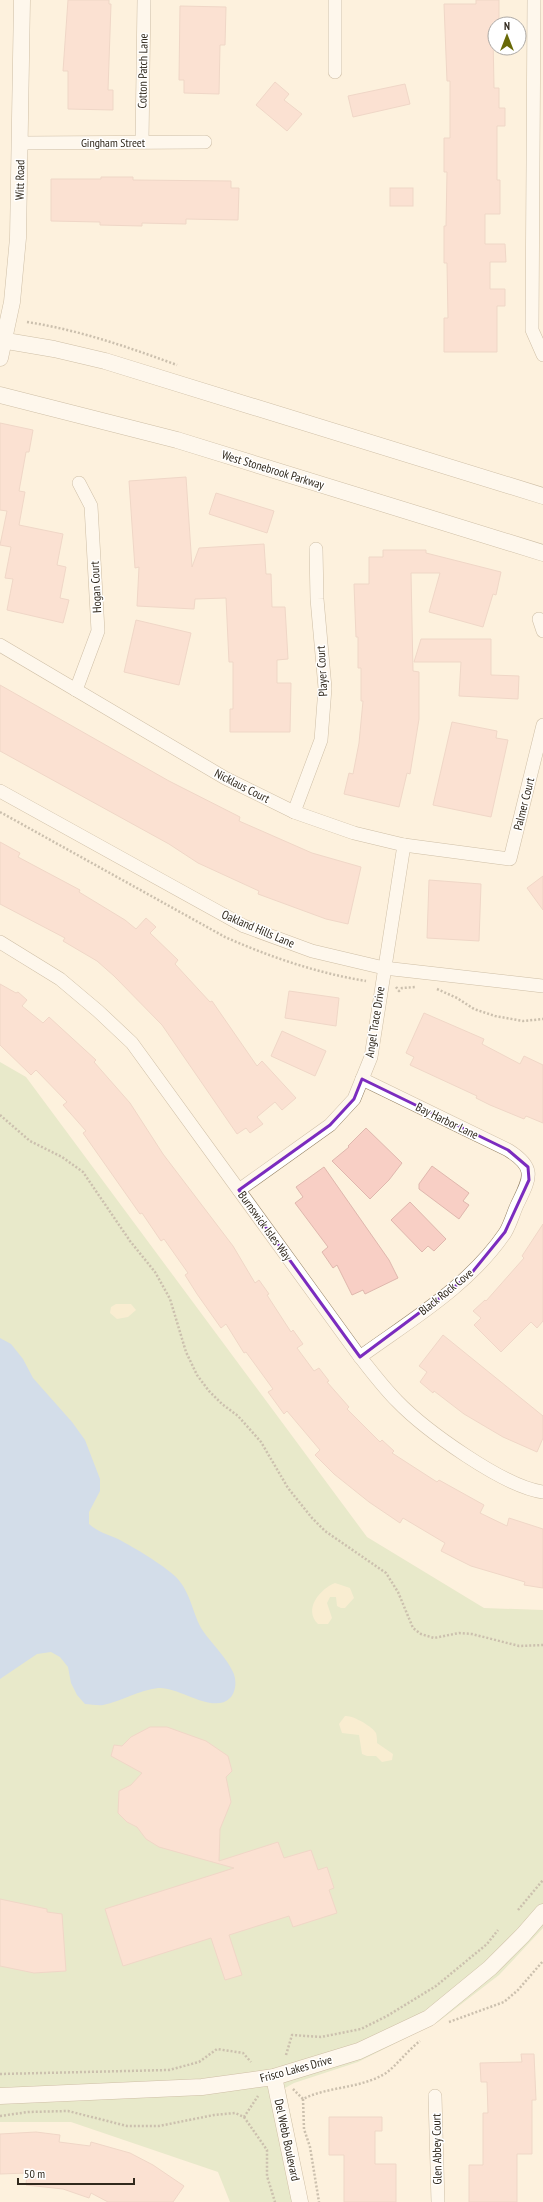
<svg xmlns="http://www.w3.org/2000/svg" width="543" height="2202" font-family="'PT Sans Narrow',sans-serif">
	<rect width="100%" height="100%" fill="#fdf1dd"/>
	<path fill="#cfdfb4" d="M0,1062l26,15 341,460 117,71 59,2v318l-44,47 -61,47 -80,40 -64,21 -9,5 23,114h-78l-12,-30 -147,-50h-71z"/>
	<g fill="#f3e9c4">
		<path d="M116,1304h15l5,6 -8,7 -11,2 -7,-6 1,-6z"/>
		<path d="M335,1583l15,5 4,10 -9,10h-4l-4,-2 -1,-9h-6l-3,6 5,15 -4,6h-10c-15,-15 2,-35 17,-41z"/>
		<path d="M345,1716c8,-1 28,11 31,17 1,3 1,7 1,10l16,11 -1,6 -10,2 -6,-6h-9l-5,-2 -3,-19 -17,-2 -3,-9z"/>
	</g>
	<path fill="#9fc5f9" d="M0,1338l11,6 12,15 10,19 39,44 13,18 15,39v12l-11,21v12c9,8 18,10 29,15 17,9 44,25 58,38 16,17 16,37 27,54 10,14 23,26 30,41 4,8 3,20 -3,26 -17,17 -51,-12 -72,-10 -19,2 -36,13 -55,17 -5,1 -12,-1 -18,-1l-8,-9 -6,-12 -3,-16 -8,-10 -9,-5 -14,2 -37,25z"/>
	<g fill="#f8cfc5" stroke="#dfb7ad">
		<path d="M68,0h41v4h2l-3,86h5v20l-45,-1v-38h-5z"/>
		<path d="M476,0h23v24h-4v11h-2l1,53h5v20h6v18h-8v54h3v34h-15v30h20l1,18h-16v27h15v17h-8v46h-53v-34h4l-1,-55h-3v-37h2l1,-54h-3v-34h6v-57h-3l-3,-77h32z"/>
		<path d="M180,6l46,1 -1,38h-5l-1,49 -35,-1v-13h-5z"/>
		<path d="M275,82l14,12 -5,6 18,14 -15,17 -31,-26z"/>
		<path d="M405,84l5,20 -57,13 -5,-21z"/>
		<path d="M101,177h32v3l98,1v7h8l-1,32 -52,-1v5l-44,-1v3l-42,-1v-3l-49,-1v-42h50z"/>
		<rect x="390" y="188" width="23" height="18"/>
		<path d="M0,423l33,7 -4,22h-3l-7,39 6,1 -6,33 44,9 -6,31 9,2 -6,31 9,2 -6,23 -56,-13 6,-31 -8,-1 6,-31 -11,-2 7,-34 -7,-1z"/>
		<path d="M186,477l6,90 7,-19 65,-4 2,30h5l1,33h13l3,52 -11,1v23h14l-1,49h-60v-23h3v-47h-4l-3,-64 -31,1 -1,10 -57,-3 2,-39 -4,1 -6,-87z"/>
		<path d="M216,493l58,18 -7,22 -58,-19z"/>
		<path d="M383,550h43v3l75,19 -5,23 -3,-1 -10,33 -54,-15 11,-39h-29l2,98 6,1v47l-9,55 -3,-1 -8,34 -55,-13 5,-21 4,1 6,-31 4,-42h-2v-33h-3v-31h-2l-2,-53h15v-27h14z"/>
		<path d="M136,620l55,13 -12,52 -55,-13z"/>
		<path d="M421,639h70v36l28,1 -1,23 -59,-3 2,-34h-47z"/>
		<path d="M0,685l169,96 71,36 -1,4 73,32 49,14 -13,57 -22,-5 -68,-25 1,-3 -61,-28 -29,-19 -169,-93z"/>
		<path d="M452,722l45,9 -1,7 12,2 -17,77 -58,-12z"/>
		<path d="M0,842l20,11 -2,4 62,33 -1,2 46,28 11,9 10,-11 10,9 -6,6 28,27 -3,4 35,38 2,-1 45,65 5,-5 34,37 -14,12 -7,-8 -18,15 6,7 -13,9 -4,-5 -9,6 -75,-109 -48,-49 -17,-15 -34,-20 2,-3 -65,-34z"/>
		<path d="M543,876v34l-16,-22z"/>
		<path d="M429,880l52,4 -2,57 -52,-3z"/>
		<path d="M0,984l16,9 2,-1 9,8 -5,6 21,17 6,-6 47,43 -2,2 36,41 33,51 70,92 22,37 4,-3 10,14 -2,1 24,37 2,-2 10,14 -6,4 17,23 5,-3 10,13 -2,1 22,25 -2,2 33,33 2,-2 12,11 -2,2 45,29 2,-2 45,25 -4,8 27,13 2,-8 34,11v59l-19,-3 1,-3 -54,-16 -30,-15 4,-8 -42,-25 -3,5 -31,-21 -35,-28 -19,-19 5,-5 -33,-39 -3,3 -16,-22 5,-3 -27,-37 -2,1 -18,-29 -5,4 -24,-34 -12,-19 3,-2 -24,-34 -3,2 -19,-28 -2,1 -57,-81 3,-2 -23,-26 4,-3 -31,-32 -5,5 -31,-30z"/>
		<path d="M289,991l50,7 -3,28 -51,-8z"/>
		<path d="M424,1013l60,26 -2,5 38,20 4,-8 19,9v58l-17,-7 -2,3 -34,-14 -14,-7 1,-2 -67,-31 4,-8 -8,-4z"/>
		<path d="M282,1031l44,20 -11,25 -44,-20z"/>
		<path d="M366,1128l36,35 -13,17 -19,19 -38,-38 17,-14 -1,-1z"/>
		<path d="M432,1166l37,27 -6,8 6,4 -10,14 -40,-30v-5z"/>
		<path d="M324,1167l65,93 9,18 -33,16 -2,-4 -11,5 -15,-30 -4,3 -11,-16 6,-5 -33,-44 8,-6 -7,-10z"/>
		<path d="M410,1202l36,37 -12,12 -6,-5 -6,6 -31,-32z"/>
		<path d="M543,1224v97l-6,7 -6,-6 -30,30 -27,-27 7,-7 -8,-7 12,-11 1,1 38,-43 -2,-2z"/>
		<path d="M443,1335l100,81v22l-6,14 -34,-15 -39,-23 -30,-23 -1,2 -13,-11 7,-10 -8,-6z"/>
		<path d="M150,1727h17l39,14 22,15 4,15 -6,6 5,25 -11,27 -1,32 59,-19 6,16 27,-8 7,20 9,-3 7,21 -5,2 8,23 -44,14 -4,-11 -60,19 13,40 -17,5 -14,-42 -88,28 -18,-57 129,-41 -75,-21 -13,-8 -9,-12 -10,-5 -9,-9 1,-22 12,-6 11,-12 -31,-17 3,-11 8,1 9,-9z"/>
		<path d="M0,1899l47,10v3l15,2 4,57 -32,2 -34,-7z"/>
		<path d="M521,2054h13l2,46h-4v54h-15v48h-48v-37h14v-52h5l-1,-31h-6l-1,-19 42,-1z"/>
		<path d="M329,2117h53v14h-7v33h21v38h-52v-47h-15z"/>
		<path d="M36,2132l24,3 -1,7 31,4 1,-4 39,11 23,12 31,21 -11,16h-65l-17,-9 -2,5 -26,-9 -37,-4 1,-12 -27,1v-40z"/>
	</g>
	<g fill="none" stroke-linecap="round" stroke-linejoin="round">
		<g stroke="#968365" stroke-width="14">
			<g id="minor">
				<path d="M335,0v72"/>
				<path d="M534,0l-2,330 11,25"/>
				<path d="M142,142l2,-142"/>
				<path d="M20,143l185,-1"/>
				<path d="M539,619l4,12"/>
				<path d="M0,645l225,133 69,34 60,21 50,12 106,14 33,-134"/>
				<path d="M76,690l22,-59 -7,-125 -12,-23"/>
				<path d="M0,791l244,135 68,25 72,17 159,18"/>
				<path d="M294,812l27,-72 4,-52 -8,-89 -1,-50"/>
				<path d="M0,942l60,37 38,32 34,32 228,314c12,15 24,31 37,44 28,29 107,86 146,91"/>
				<path d="M239,1190l91,-65 24,-26 17,-42 33,-212"/>
				<path d="M360,1357c51,-37 109,-71 145,-124 5,-8 8,-19 12,-28 13,-27 20,-37 -9,-55l-146,-71"/>
				<path d="M435,2096l3,106"/>
			</g>
		</g>
		<g stroke="#968365" stroke-width="17">
			<g id="tertiary">
				<path d="M0,340l54,9 51,12 438,135"/>
				<path d="M0,358l12,-56 6,-64 4,-238"/>
				<path d="M0,395l177,45 366,113"/>
				<path d="M274,2077l26,125"/>
				<path d="M0,2096l202,-9 72,-10 85,-26 70,-33 61,-50 33,-33 20,-23"/>
			</g>
		</g>
		<g stroke="#8f8575" stroke-width="2.5" stroke-dasharray="2 2" stroke-linecap="butt">
			<path d="M27,322c52,8 101,25 150,43"/>
			<path d="M0,812l225,125c45,20 92,36 141,44"/>
			<path d="M396,987l3,4 3,-3 14,-1"/>
			<path d="M437,989l20,9 17,11 21,7 28,5 20,-2"/>
			<path d="M0,1115l30,26 32,16 21,15 47,69 25,31 15,27 16,53 11,23 12,16 13,13 16,12 23,26 27,46 24,30 13,13 61,42 12,19 15,36 8,6 13,4 25,-5 13,1 47,12 24,-1"/>
			<path d="M518,1910l25,-30"/>
			<path d="M449,2022l55,-20 14,-12 25,-29"/>
			<path d="M286,2055l6,-20 29,2 40,-8 26,-13 49,-30 51,-42 11,-14"/>
			<path d="M0,2074l169,-4 30,-8 18,-13 26,4 8,9"/>
			<path d="M293,2089l10,10c26,-13 57,-10 83,-26 12,-9 22,-23 34,-32"/>
			<path d="M303,2099l1,30 6,18 9,55"/>
			<path d="M0,2116l28,-4 40,-1 59,15h32l55,-11 21,-2 9,4 14,-21"/>
			<path d="M244,2117l23,33v26l8,26"/>
		</g>
		<use href="#minor" stroke="#fff" stroke-width="13"/>
		<use href="#tertiary" stroke="#fff" stroke-width="16"/>
	</g>
	<path d="M0 0H543V2202H0ZM362,1079l146,71 20,17 1,13 -24,52 -35,43 -110,82 -121,-167 91,-65 24,-26z" fill="#fdf1dd" fill-opacity=".55" fill-rule="evenodd"/>
	<path fill="none" stroke="#7b2cbf" stroke-width="3" stroke-linejoin="round" d="M362,1079l146,71 20,17 1,13 -24,52 -35,43 -110,82 -121,-167 91,-65 24,-26z"/>
	<g text-anchor="middle" stroke-width="3" stroke-linejoin="round" paint-order="stroke">
		<g font-size="12" fill="#31291d" stroke="#fff">
			<text transform="translate(143 71) rotate(-89)" y="4">Cotton Patch Lane</text>
			<text x="113" y="147">Gingham Street</text>
			<text transform="translate(20 180) rotate(-89)" y="4">Witt Road</text>
			<text transform="translate(273 470) rotate(17)" y="4">West Stonebrook Parkway</text>
			<text transform="translate(96 587) rotate(-93)" y="4">Hogan Court</text>
			<text transform="translate(322 671) rotate(-93)" y="4">Player Court</text>
			<text transform="translate(242 786) rotate(27)" y="4">Nicklaus Court</text>
			<text transform="translate(524 804) rotate(-76)" y="4">Palmer Court</text>
			<text transform="translate(258 929) rotate(23)" y="4">Oakland Hills Lane</text>
			<text transform="translate(375 1022) rotate(-81)" y="4">Angel Trace Drive</text>
			<text transform="translate(447 1121) rotate(26)" y="4">Bay Harbor Lane</text>
			<text transform="translate(265 1226) rotate(54)" y="4">Burnswick Isles Way</text>
			<text transform="translate(446 1292) rotate(-39)" y="4">Black Rock Cove</text>
			<text transform="translate(296 2069) rotate(-15)" y="4">Frisco Lakes Drive</text>
			<text transform="translate(287 2140) rotate(78)" y="4">Del Webb Boulevard</text>
			<text transform="translate(437 2149) rotate(-91)" y="4">Glen Abbey Court</text>
		</g>
	</g>
	<g transform="translate(507 36)"><circle r="19" fill="#ffffff" stroke="#ada9a5"/>
	<path d="M0-3L7 15L0 10L-7 15Z" fill="#686907"/>
	<text y="-6" font-size="11" font-weight="bold" text-anchor="middle" fill="#31291d">N</text>
	</g>
	<path d="M18 2178v6h116v-6" fill="none" stroke="#31291d" stroke-width="2"/>
	<text x="24" y="2178" font-size="12" fill="#31291d" stroke="#ffffff" stroke-width="3" paint-order="stroke">50 m</text>
</svg>
